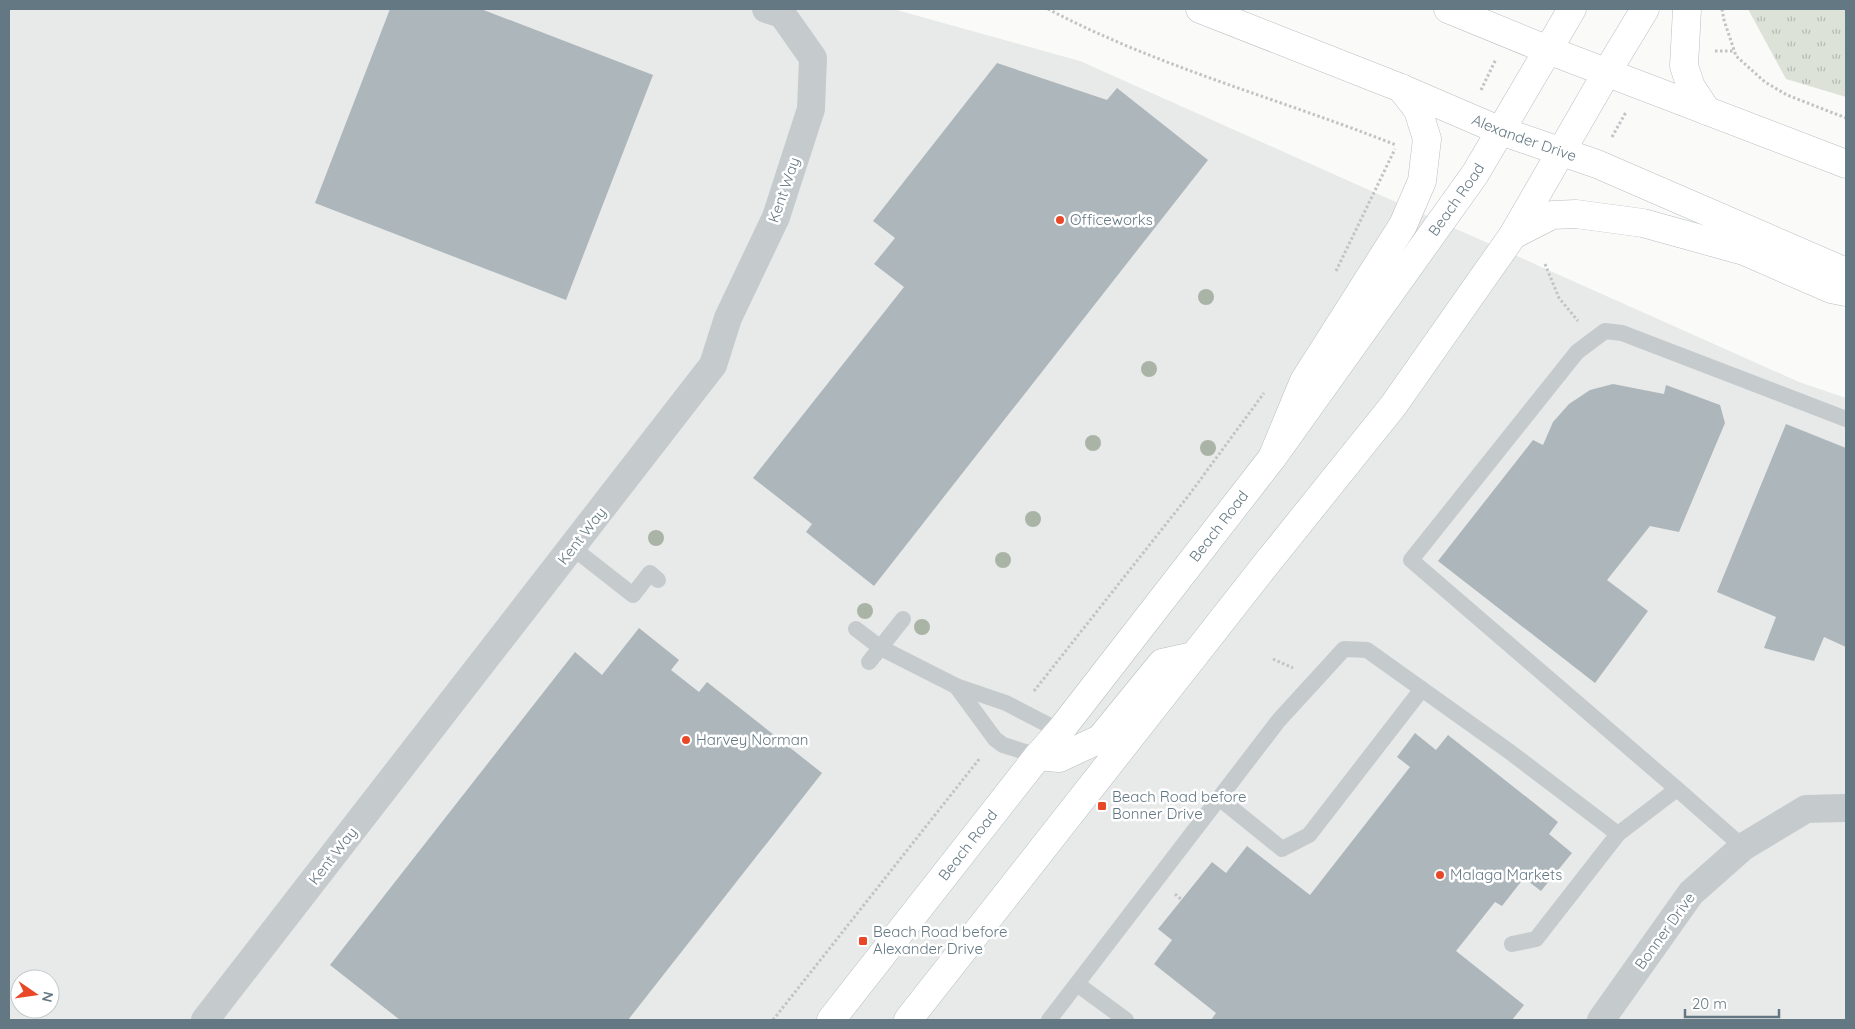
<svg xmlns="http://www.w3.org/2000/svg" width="1855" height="1029" font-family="Quicksand,sans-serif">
	<defs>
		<pattern id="park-tufts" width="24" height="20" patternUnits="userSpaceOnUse" patternTransform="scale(1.25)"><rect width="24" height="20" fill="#dce2d8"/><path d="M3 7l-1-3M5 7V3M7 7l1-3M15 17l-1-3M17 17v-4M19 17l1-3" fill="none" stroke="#b6bcb5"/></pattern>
	</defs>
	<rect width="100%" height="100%" fill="#fafaf8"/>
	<path fill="#e8eae9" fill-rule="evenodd" d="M9,9h884l187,52 719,321 47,16v622h-1837zM20,979h30v30h-30z"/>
	<path fill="url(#park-tufts)" d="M1748,9h98v88l-60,-18z"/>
	<g fill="#acb6bb">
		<path d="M390,9h91l172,66 -87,225 -251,-97z"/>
		<path d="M997,63l110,37 10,-12 91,72 -334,426 -68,-54 6,-8 -59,-46 151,-191 -30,-23 21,-26 -22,-17z"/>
		<path d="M1613,384l51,10 2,-9 54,20 5,18 -46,109 -29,-6 -43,54 41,31 -53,72 -157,-122 95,-121 10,5 10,-23 16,-18 21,-14z"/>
		<path d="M1786,424l60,24v199l-22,-10 -10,24 -50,-13 12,-31 -59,-25z"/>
		<path d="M639,628l40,32 -8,10 28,22 8,-10 115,91 -194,247h-228l-70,-55 245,-313 27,23z"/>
		<path d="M1415,733l21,17 12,-15 110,87 -9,12 23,19 -31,38 -17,-13 -22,28 -7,-4 -39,49 68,54 -12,15h-301l5,-7 -62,-49 18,-24 -14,-11 54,-67 14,11 21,-27 63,49 100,-128 -13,-10z"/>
	</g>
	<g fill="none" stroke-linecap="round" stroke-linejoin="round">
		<g stroke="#b8bec2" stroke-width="29">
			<g id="secondary">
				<path d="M1038,756l21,2 41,-19 62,-76 32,-7"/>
				<path id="s1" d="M831,1020l207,-264 22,-25 212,-273 203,-284 73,-124"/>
				<path d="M908,1020l359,-457 126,-157 120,-171 94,-163"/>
			</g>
		</g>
		<g stroke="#b9bec1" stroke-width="29">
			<g id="primary">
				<path id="s2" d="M1200,9l201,79 100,43 96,33 249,108"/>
				<path d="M1448,9l100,41 298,114"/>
				<path d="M1687,9l-3,57 7,21 16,24"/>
				<path d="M1548,50l24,-41"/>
				<path d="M1607,72l38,-63"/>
				<path d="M1513,235l39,-20 24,-1 67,9 101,28 87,38 15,3"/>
				<path d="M1272,458l32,-77 99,-156 19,-44 5,-42 -9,-29 -17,-22"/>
			</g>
		</g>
		<g stroke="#c1c4c6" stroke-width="3" stroke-dasharray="2.5 2.5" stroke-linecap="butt">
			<path d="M1048,9c110,58 232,90 348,136"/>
			<path d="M1722,9l2,11 12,36 29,26 22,13 59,23"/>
			<path d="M1715,51h19"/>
			<path d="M1481,90l15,-31"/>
			<path d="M1612,137l14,-25"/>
			<path d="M1545,264l14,34 19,23"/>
			<path d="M1336,271l59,-122"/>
			<path d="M1273,659l20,9"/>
			<path d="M1034,691l155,-196 75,-102"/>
			<path d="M1175,894l7,6"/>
			<path d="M773,1020l207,-262"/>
		</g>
		<g stroke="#c5cbcd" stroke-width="16">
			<path d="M573,548l60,47 17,-22 8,7"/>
			<path d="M856,629l25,19 75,38 39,53 8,6 35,11"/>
			<path d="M869,662l34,-43"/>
			<path d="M956,686l50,17 54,28"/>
			<path d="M1677,789l-266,-229 166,-208 28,-21 17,2 224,86"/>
			<path d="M1219,798l63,51 27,-14 113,-146"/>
			<path d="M1512,944l24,-5 82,-105"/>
			<path d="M1077,984l49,36"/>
			<path d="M1049,1020l230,-300 65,-71 23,1 143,102 108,82 59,-45 66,58"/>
		</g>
		<g stroke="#c5cbcd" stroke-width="28">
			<path d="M205,1020l508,-655 15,-47 48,-101 35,-108 2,-51 -31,-44 -16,-5"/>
			<path d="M1601,1020l90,-127 52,-46 63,-38 40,-1"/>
		</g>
		<use href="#secondary" stroke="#fff" stroke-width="28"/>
		<use href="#primary" stroke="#fff" stroke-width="28"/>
	</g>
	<g fill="#aab4a6">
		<circle cx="1206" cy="297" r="8"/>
		<circle cx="1149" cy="369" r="8"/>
		<circle cx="1093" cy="443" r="8"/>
		<circle cx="1208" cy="448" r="8"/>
		<circle cx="1033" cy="519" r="8"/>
		<circle cx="656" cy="538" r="8"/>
		<circle cx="1003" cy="560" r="8"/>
		<circle cx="865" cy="611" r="8"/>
		<circle cx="922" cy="627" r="8"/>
	</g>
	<g fill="#e94828" stroke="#fff" stroke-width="2">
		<circle cx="1060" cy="220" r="5"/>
		<circle cx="686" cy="740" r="5"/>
		<rect x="1097" y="801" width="10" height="10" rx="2.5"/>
		<circle cx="1440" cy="875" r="5"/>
		<rect x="858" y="936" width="10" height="10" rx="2.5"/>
	</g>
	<g text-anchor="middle" stroke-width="5" stroke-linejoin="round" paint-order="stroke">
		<g font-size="15" fill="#647883" stroke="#fff">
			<text dy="5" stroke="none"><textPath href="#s2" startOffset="349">Alexander Drive</textPath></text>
			<text transform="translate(784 190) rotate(-71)" y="5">Kent Way</text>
			<text dy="5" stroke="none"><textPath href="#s1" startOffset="1032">Beach Road</textPath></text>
			<text dy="5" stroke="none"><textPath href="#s1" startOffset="628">Beach Road</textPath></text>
			<text transform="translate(582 536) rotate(-52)" y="5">Kent Way</text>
			<text dy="5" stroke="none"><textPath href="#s1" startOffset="222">Beach Road</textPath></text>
			<text transform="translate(333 856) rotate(-52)" y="5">Kent Way</text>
			<text transform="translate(1665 931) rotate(-54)" y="5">Bonner Drive</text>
		</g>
		<g font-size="15" fill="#647883" stroke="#fff" text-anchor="start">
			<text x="1070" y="225">Officeworks</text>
			<text x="696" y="745">Harvey Norman</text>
			<text x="1112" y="802">Beach Road before<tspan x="1112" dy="17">Bonner Drive</tspan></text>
			<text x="1450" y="880">Malaga Markets</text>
			<text x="873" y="937">Beach Road before<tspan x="873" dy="17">Alexander Drive</tspan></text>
		</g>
	</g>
	<rect width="1855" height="1029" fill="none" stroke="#647883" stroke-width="20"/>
	<g transform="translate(35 994) rotate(103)"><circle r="24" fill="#ffffff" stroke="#c1c9cd"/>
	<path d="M0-4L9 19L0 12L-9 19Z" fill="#e94828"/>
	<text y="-8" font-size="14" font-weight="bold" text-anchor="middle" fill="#647883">N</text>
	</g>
	<path d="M1685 1009v8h94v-8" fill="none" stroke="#647883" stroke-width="2.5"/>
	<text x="1692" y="1009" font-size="15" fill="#647883" stroke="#ffffff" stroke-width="4" paint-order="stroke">20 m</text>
</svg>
